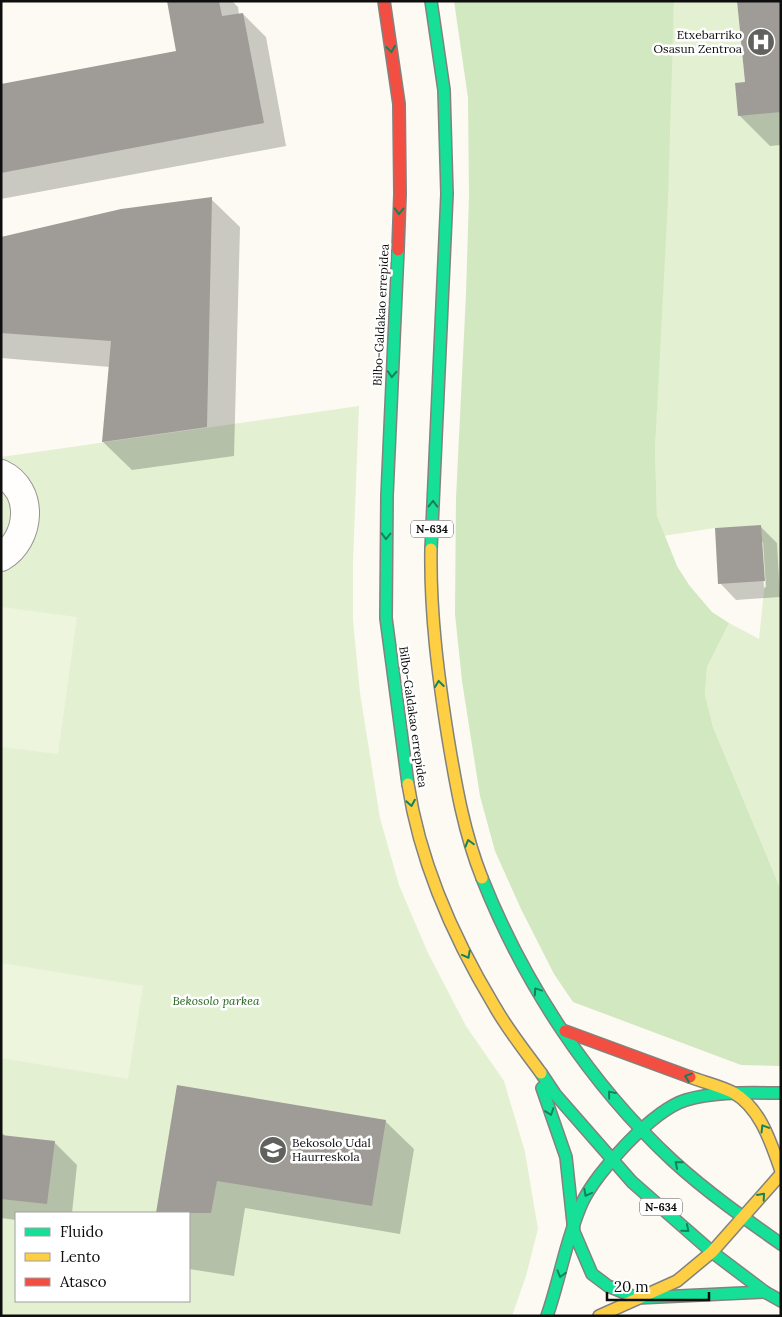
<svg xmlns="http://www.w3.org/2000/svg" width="782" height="1317" font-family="Lora,serif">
	<rect width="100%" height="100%" fill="#fcfaf2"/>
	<g fill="#e3f1d2" fill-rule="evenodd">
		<path d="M674,1h63l8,81 36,31v777l-68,-163 -8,-32 2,-28 22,-44 30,16 6,-58 -4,-55 -46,2 -52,8 -6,-20 -2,-67z"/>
		<path d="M359,406l-6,156v58l7,73 20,125 19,67 29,68 38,73 38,55 21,71 13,77 -12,47 -14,40h-511v-859zM16,1213h173v88h-173z"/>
	</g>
	<path fill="#d2e8c0" d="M454,1h220l-6,198 -13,250 2,67 20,50 12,19 23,27 17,11 -22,44 -2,28 8,32 68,163v176l-40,-1 -168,-63 -19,-28 -33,-65 -26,-58 -15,-55 -18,-115 -7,-67 1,-116 10,-204 3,-99 -1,-97z"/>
	<g fill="#edf5dc">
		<path d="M1,607l76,10 -19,137 -57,-7z"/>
		<path d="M1,963l142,23 -15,93 -127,-21z"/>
	</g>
	<g fill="#0003" fill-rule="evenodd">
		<path d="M168,1h64l6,6 1,8 4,-1 23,23 20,109 -285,53v-114l177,-33z"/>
		<path d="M781,1v144l-11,1 -31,-31 7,-31z"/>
		<path d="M211,199l29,28 -6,229 -102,14 -29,-28 7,-75 -109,-9v-119z"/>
		<path d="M761,527l16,16 3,54 -44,3 -16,-17zM761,542h2l3,45 -2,1z"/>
		<path d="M178,1087l207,34 29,28 -14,85 -155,-26 -11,68 -45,-7v-56h-32z"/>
		<path d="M1,1132l5,5 48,5 23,23 -5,48h-56v7l-15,-2z"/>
	</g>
	<g fill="#9f9c98">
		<path d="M167,1h52l3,15 21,-3 21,110 -263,50v-89l175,-33z"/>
		<path d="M737,1h44v111l-43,4 -3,-33 10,-1z"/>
		<path d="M212,197l-5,230 -105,15 9,-101 -110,-8v-96l120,-28z"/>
		<path d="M761,525l4,56 -47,3 -3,-56z"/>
		<path d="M177,1085l209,35 -14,86 -155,-25 -6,32h-55z"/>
		<path d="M1,1135l54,6 -8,63 -46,-5z"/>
	</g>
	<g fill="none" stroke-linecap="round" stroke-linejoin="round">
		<g stroke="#959491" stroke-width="30">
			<path id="street" d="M1,474c34,16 30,65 0,83"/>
		</g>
		<g stroke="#82827e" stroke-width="14">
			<g id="fast">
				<path d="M398,250l-11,246 -1,122 22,166"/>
				<path d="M431,549l16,-355 -3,-104 -13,-89"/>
				<path d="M482,878c42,106 108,206 191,283 34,31 71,57 108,83"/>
				<path d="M541,1073l14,21 77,88 80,70 53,40 16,9"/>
				<path d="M542,1088l24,69 8,75 18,42 16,12 29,12 128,-6"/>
				<path d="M547,1316c13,-37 19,-77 35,-113 14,-31 71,-93 104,-103 30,-9 64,-7 95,-7"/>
			</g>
		</g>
		<g stroke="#82827e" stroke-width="14">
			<g id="slow">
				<path d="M431,549c-1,64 7,126 17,189 8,48 16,95 34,140"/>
				<path d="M408,784c12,79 46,155 87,223 13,23 30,44 46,66"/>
				<path d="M690,1077c13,5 31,9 44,16 27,16 37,50 47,78"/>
				<path d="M599,1316l78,-35 35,-29 69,-78"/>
			</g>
		</g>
		<g stroke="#82827e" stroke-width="14">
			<g id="jam">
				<path d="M384,1l15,103 1,90 -2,56"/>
				<path d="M565,1031l125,46"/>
			</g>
		</g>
		<use href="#street" stroke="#fffefd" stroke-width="28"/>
		<use href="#fast" stroke="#16e098" stroke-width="11"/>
		<use href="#slow" stroke="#ffcf43" stroke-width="11"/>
		<use href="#jam" stroke="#f24e42" stroke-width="11"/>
	</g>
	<defs><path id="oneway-chevron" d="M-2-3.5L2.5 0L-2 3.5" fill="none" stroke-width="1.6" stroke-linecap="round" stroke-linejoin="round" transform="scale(1.25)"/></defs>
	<g stroke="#12825a">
		<use href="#oneway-chevron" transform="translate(391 49) rotate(82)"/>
		<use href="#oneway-chevron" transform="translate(399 211) rotate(91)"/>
		<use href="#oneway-chevron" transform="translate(392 374) rotate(93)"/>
		<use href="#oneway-chevron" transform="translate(433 504) rotate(-89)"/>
		<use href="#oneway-chevron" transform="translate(386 536) rotate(91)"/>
		<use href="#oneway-chevron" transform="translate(439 684) rotate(-97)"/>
		<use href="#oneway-chevron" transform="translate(411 803) rotate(80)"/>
		<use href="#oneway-chevron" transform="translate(469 843) rotate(-106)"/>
		<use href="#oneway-chevron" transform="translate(467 955) rotate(62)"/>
		<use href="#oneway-chevron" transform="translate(537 991) rotate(-124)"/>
		<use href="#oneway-chevron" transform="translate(688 1077) rotate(-161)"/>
		<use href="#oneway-chevron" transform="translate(611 1094) rotate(-130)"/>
		<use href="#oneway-chevron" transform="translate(550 1112) rotate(71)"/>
		<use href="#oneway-chevron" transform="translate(764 1128) rotate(-121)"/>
		<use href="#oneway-chevron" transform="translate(678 1164) rotate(-140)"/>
		<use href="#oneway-chevron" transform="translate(587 1193) rotate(118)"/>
		<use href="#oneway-chevron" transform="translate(762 1196) rotate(-49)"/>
		<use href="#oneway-chevron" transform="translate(686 1229) rotate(40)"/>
		<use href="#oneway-chevron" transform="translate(561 1274) rotate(106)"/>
	</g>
	<defs>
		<g id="hospital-disc" transform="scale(1.4375)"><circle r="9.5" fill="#61615e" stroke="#fff"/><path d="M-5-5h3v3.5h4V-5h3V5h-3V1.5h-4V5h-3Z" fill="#fff"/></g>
		<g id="school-disc" transform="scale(1.4375)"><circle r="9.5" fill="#61615e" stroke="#fff"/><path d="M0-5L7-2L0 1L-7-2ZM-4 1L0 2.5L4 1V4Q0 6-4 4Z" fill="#fff"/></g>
	</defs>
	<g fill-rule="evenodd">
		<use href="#hospital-disc" x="761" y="42"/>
		<use href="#school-disc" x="273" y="1150"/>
	</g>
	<g text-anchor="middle" stroke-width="5" stroke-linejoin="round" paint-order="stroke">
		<g fill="#fff" stroke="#565656" stroke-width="1">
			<rect x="411" y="520.5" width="42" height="17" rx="4"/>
			<rect x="640" y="1198.5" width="42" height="17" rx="4"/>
		</g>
		<g font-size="11" font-weight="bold" fill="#0e0e0e">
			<text x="432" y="533">N-634</text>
			<text x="661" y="1211">N-634</text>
		</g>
		<g font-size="12" fill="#0e0e0e" stroke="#fff" text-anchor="end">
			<text x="742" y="39">Etxebarriko<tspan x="742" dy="14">Osasun Zentroa</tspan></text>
			<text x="292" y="1147" text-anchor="start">Bekosolo Udal<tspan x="292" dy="14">Haurreskola</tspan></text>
		</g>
		<g font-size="12" fill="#0e0e0e" stroke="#fff">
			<text transform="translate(381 315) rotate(-87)" y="4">Bilbo-Galdakao errepidea</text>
			<text transform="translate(413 717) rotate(82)" y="4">Bilbo-Galdakao errepidea</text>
		</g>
		<g font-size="12" font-style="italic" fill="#27661e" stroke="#fff">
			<text x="216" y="1005">Bekosolo parkea</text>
		</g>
	</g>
	<rect width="782" height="1317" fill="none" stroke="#0e0e0e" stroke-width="5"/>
	<rect x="15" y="1212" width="175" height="90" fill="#ffffff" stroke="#9f9f9f"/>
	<rect x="25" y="1228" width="25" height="8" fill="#16e098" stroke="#9f9f9f"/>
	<text x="60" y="1237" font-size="15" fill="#0e0e0e">Fluido</text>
	<rect x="25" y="1253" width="25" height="8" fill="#ffcf43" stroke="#9f9f9f"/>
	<text x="60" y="1262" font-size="15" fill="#0e0e0e">Lento</text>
	<rect x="25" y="1278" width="25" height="8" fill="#f24e42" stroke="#9f9f9f"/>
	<text x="60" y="1287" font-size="15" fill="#0e0e0e">Atasco</text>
	<path d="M607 1292v8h102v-8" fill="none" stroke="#0e0e0e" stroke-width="2.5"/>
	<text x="614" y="1292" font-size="15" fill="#0e0e0e" stroke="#ffffff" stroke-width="4" paint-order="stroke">20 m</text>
</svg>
